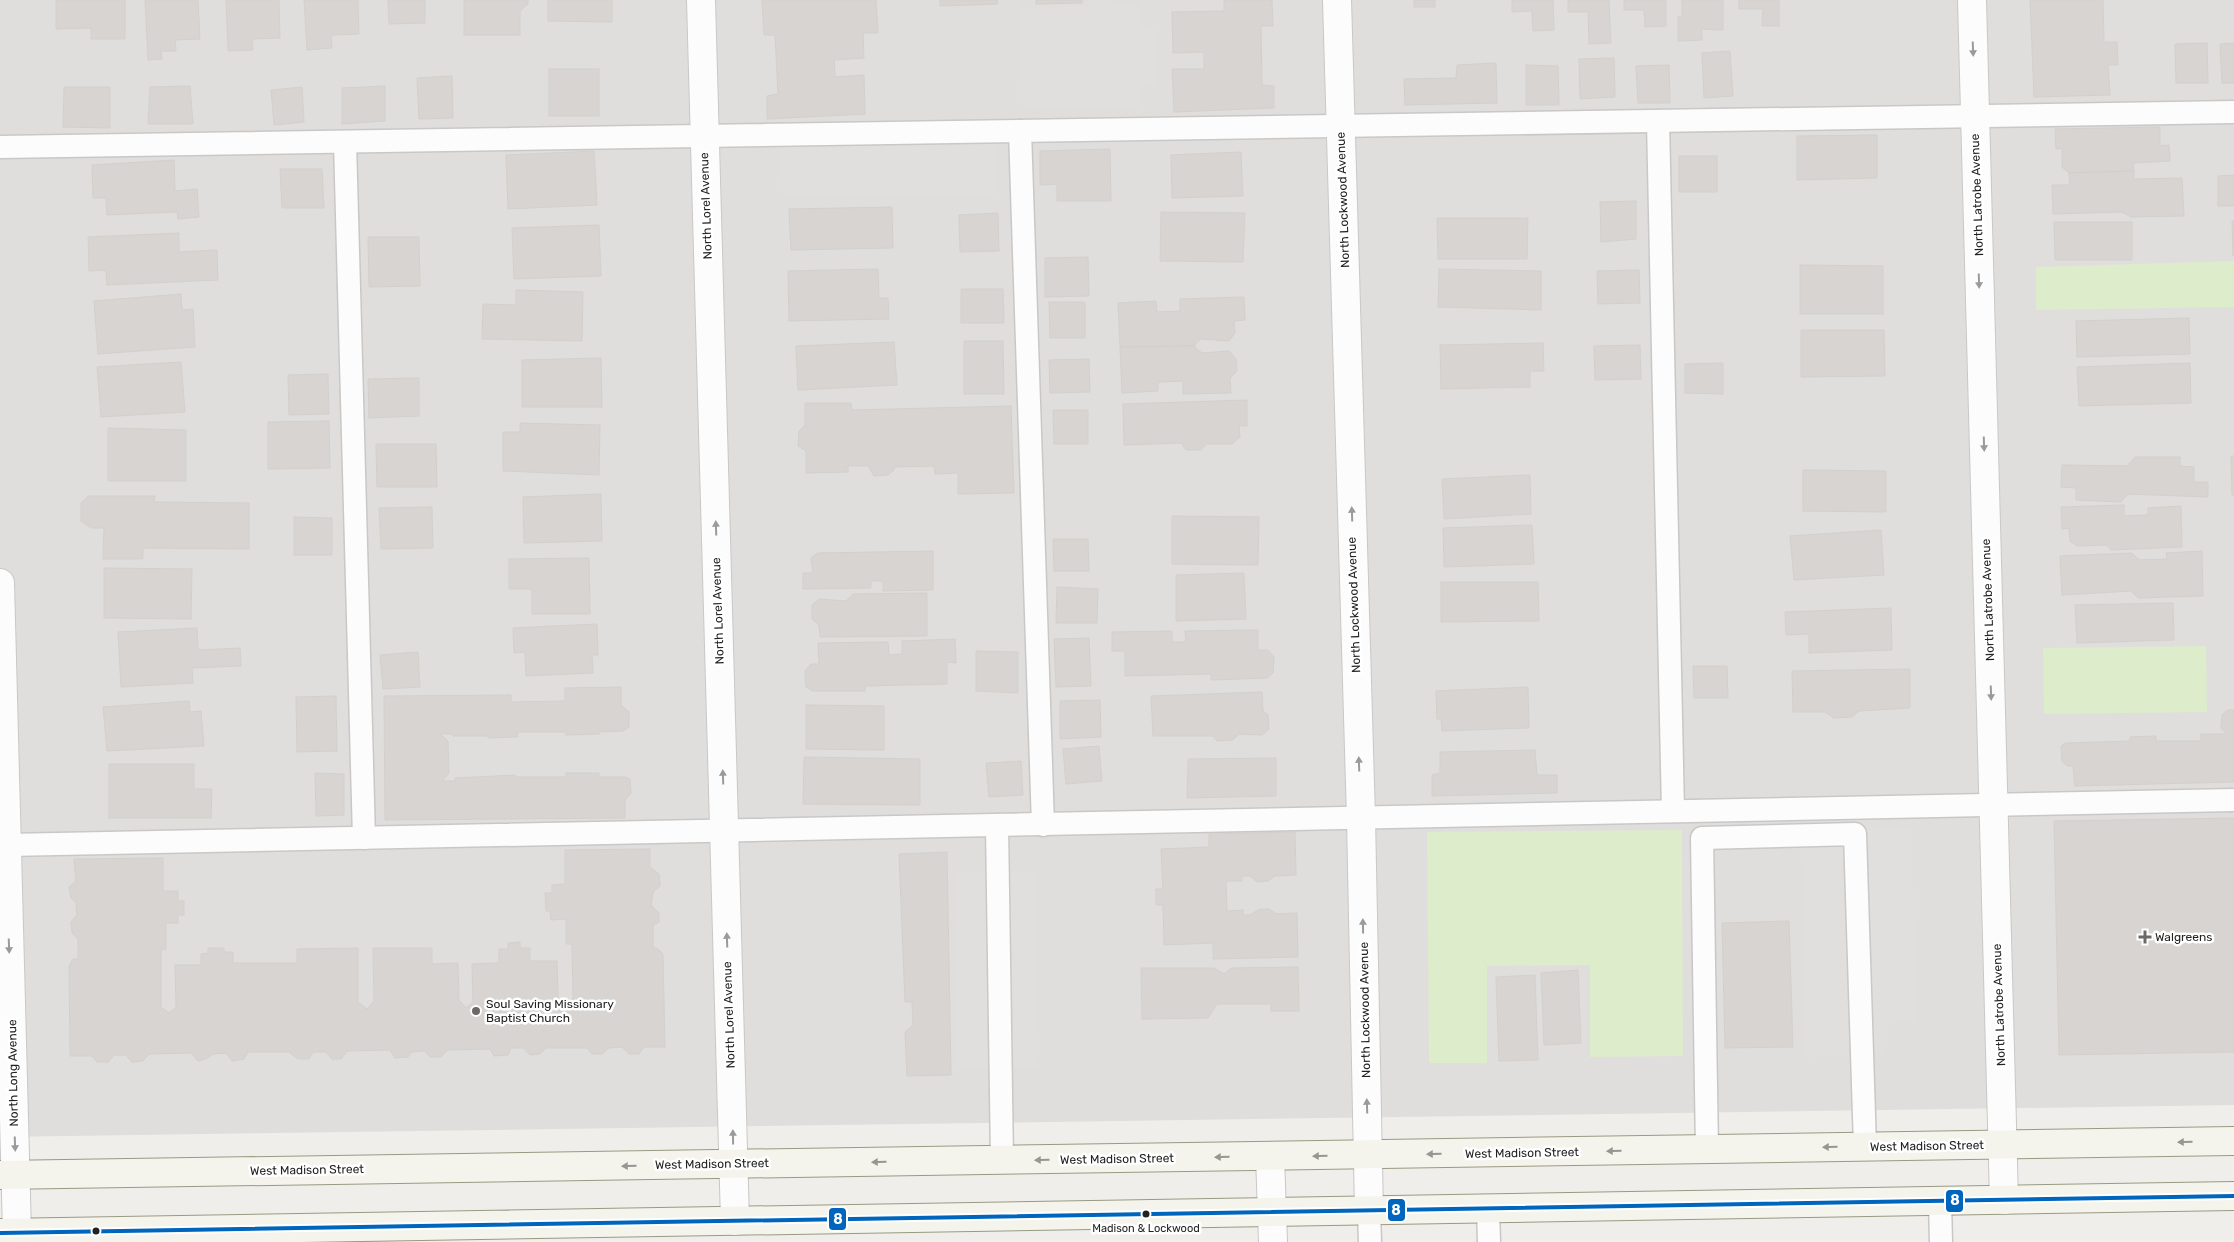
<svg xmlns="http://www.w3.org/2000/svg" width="2234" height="1242" font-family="Rubik,sans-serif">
	<rect width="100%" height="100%" fill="#f0eeeb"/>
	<path fill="#dfdedc" d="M0,0h2234v1105l-2234,32z"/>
	<g fill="#ddeccb">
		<path d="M2234,261v46l-198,3v-43z"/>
		<path d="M2206,646l1,66 -163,2 -1,-66z"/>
		<path d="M1682,830l1,226 -93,1v-92l-103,1v97h-58l-2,-231z"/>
	</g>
	<g fill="#e0dfde">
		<path d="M1138,6v24l18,-1 1,57 -17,1v19l-117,3 -2,-101z"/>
		<path d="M998,143v51l-215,2 -1,-50z"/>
		<path d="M1912,826l3,196 -34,1 1,32 -78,2 -3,-230z"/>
		<path d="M1036,872l3,194 -81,1 -3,-194z"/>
	</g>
	<g fill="#d7d4d2" stroke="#d3d0cc">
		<path d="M56,0h69v39h-34v-11l-35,1z"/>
		<path d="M145,0h53l2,39 -25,1 1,11h-15l1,8 -14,1z"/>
		<path d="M226,0h53l1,38 -28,1 1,11 -25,1z"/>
		<path d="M304,0h54l1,34 -28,1 1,13 -25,2z"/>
		<path d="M388,0h37v23l-36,1z"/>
		<path d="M464,0h64v4l-8,7v24h-56z"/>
		<path d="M548,0h64v22l-64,-1z"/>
		<path d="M762,0h114l2,33h-15l1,25 -30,2 1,17 29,-2 1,39 -98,5v-23l11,-2 -3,-59h-11z"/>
		<path d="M940,0h57l1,4 -58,2z"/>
		<path d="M1036,0h46v3l-46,1z"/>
		<path d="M1224,0h48l1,26h-12l1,59 12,1v22l-100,4 -2,-43h32v-17l-31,1 -1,-41 52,-1z"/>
		<rect x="1414" y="0" width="21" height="7"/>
		<path d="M1512,0h41l1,30 -21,1 -1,-20 -20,1z"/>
		<path d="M1568,0h41l2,43 -22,1 -1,-32h-20z"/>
		<path d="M1624,0h42v26l-21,1 -1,-17h-20z"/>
		<path d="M1682,0h41v30l-21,-1v11l-24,1v-24h4z"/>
		<path d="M1739,0h40v26h-17l1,-17h-24z"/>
		<path d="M2030,0h73l1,42h13l1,23h-10l2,30 -76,2z"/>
		<path d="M2207,43l1,40h-32l-1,-39z"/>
		<path d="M2234,43v40h-12l-2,-39z"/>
		<path d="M1730,51l3,45 -29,2 -2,-45z"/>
		<path d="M1614,58l1,39 -35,2 -1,-40z"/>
		<path d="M1496,63l1,40 -92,2 -1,-26 52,-1 1,-13z"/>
		<path d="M1526,65l32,1 1,39h-33z"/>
		<path d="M1669,65l1,38h-32l-2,-37z"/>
		<rect x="549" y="69" width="50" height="47"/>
		<path d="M452,76l1,42 -34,1 -2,-41z"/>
		<path d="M190,86l3,38h-45l2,-37z"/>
		<path d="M385,86v35l-43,3v-36z"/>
		<path d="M64,87h46v41l-47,-1z"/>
		<path d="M302,87l2,35 -30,3 -3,-35z"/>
		<path d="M2160,127v19l9,-1 1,16 -37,2 1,8 -65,2 -7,-6v-19l-6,1 -1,-20z"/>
		<path d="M1877,135v43l-80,2v-44z"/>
		<path d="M1110,149l1,52h-54v-17l-17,1v-34z"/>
		<path d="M594,151l3,54 -89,4 -2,-54z"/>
		<path d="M1241,152l2,44 -71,2 -1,-43z"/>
		<rect x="1679" y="156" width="38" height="36"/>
		<path d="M174,160l1,31 22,-2 2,28 -21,2 -1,-7 -70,3 -1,-17h-13l-1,-33z"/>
		<path d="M280,169h42l2,39h-42z"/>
		<path d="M2134,171v8l48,-1 2,38 -53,1 -9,-5 -69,2 -1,-29h18l-1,-12z"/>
		<path d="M2234,175v31h-16v-30z"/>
		<path d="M1636,201v38l-35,3 -1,-40z"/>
		<path d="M892,207l1,41 -102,2 -2,-41z"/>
		<path d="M1161,212l84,1 -2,49 -83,-1z"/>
		<path d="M998,213l1,38 -39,1 -1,-37z"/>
		<path d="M1437,218h91l-1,41h-89z"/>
		<path d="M2232,221h2l-1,35z"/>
		<path d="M2054,222h78v38h-77z"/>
		<path d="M599,225l2,51 -87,3 -2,-51z"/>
		<path d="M179,233v19l38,-2 1,30 -111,5 -1,-15 -17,1 -1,-34z"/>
		<path d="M368,237h51l1,49 -51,1z"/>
		<path d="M1088,257l1,39 -44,1v-39z"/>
		<path d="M1800,265l83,1v48h-83z"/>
		<path d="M878,269l1,29h9l1,21 -100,2 -1,-50z"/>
		<path d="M1439,269l102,2v39l-103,-3z"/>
		<path d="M1639,270l1,33 -42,1 -1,-33z"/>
		<path d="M961,289h42l1,34h-43z"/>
		<path d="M516,290l67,2 -1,49 -100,-2 1,-35 33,1z"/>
		<path d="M181,294l1,16 11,-1 2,38 -97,7 -4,-53z"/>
		<path d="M1244,297l1,23 -11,1 1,12 -6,8 -29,-2 -6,7 -74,1 -2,-44 38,-2 1,11 23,-1v-12z"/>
		<path d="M1049,302h36v36h-35z"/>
		<path d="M2189,318l1,36 -113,3 -1,-36z"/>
		<path d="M1801,330h83l1,46 -84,1z"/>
		<path d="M964,341h39l1,53h-40z"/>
		<path d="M894,342l3,43 -99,5 -2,-44z"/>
		<path d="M1543,343l1,28h-14v16l-89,2 -1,-44z"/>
		<path d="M1640,345l1,34 -46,1 -1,-34z"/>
		<path d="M1194,346l8,7 27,-2 7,8 1,12 -7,7 1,15 -48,1v-13l-25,1v9l-36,2 -2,-46z"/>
		<path d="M601,358l1,49h-80v-47z"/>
		<path d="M1089,359l1,33 -40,1 -1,-33z"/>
		<path d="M181,362l4,50 -84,5 -4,-50z"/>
		<path d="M1723,363v31l-38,-1v-29z"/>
		<path d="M2190,363l1,40 -112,3 -2,-39z"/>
		<path d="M328,374l1,40 -40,1 -1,-40z"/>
		<path d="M419,378v38l-50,2 -1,-39z"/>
		<path d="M1247,400v26h-8l1,11 -8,7h-26l-5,6h-15l-5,-7 -57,2 -1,-41z"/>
		<path d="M805,403h46l1,7 159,-4 3,87 -56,1v-21l-23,1 -1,-8 -40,1v3l-6,5 -14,1 -6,-10h-20v6l-42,1v-22l-8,-5 1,-15 6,-6z"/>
		<path d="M1053,410h35v34h-34z"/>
		<path d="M329,421l1,47 -62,1v-47z"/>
		<path d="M520,423l80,2 -1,50 -96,-4v-39h17z"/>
		<path d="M108,428l78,2v51h-78z"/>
		<path d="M376,444h60l1,43h-60z"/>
		<path d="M2231,456h3v39h-2z"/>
		<path d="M2135,457h45v9l14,1v15h14v15l-80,-3 -7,8 -45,-2v-12l-15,-1 1,-22 65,1z"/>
		<path d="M1803,470l83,1v41l-83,-1z"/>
		<path d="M1530,475l1,39 -87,5 -2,-40z"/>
		<path d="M601,494l1,47 -78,2 -1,-46z"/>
		<path d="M88,496h67l-1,6 95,1v46l-106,-1v11h-40l1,-31h-13l-10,-7v-18z"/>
		<path d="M2124,505v11l24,-1v-7l33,-2 1,41 -71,3 -4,-5 -30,1 -7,-5 -1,-13 -7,1 -1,-22z"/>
		<path d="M432,507l1,41 -52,1 -2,-41z"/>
		<path d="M1172,516l87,1 -1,48 -86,-1z"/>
		<path d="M294,517l38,1v37h-38z"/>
		<path d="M1532,525l2,39 -90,3 -1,-39z"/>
		<path d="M1881,530l3,45 -90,5 -4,-44z"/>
		<path d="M1053,539h35l1,32h-35z"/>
		<path d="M933,551v39l-50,1v-10h-12v7l-68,1v-16h10l-2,-15 7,-5z"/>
		<path d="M2202,551l1,45 -65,2 -7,-7 -69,4 -2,-39 72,-3 7,7 28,-1 -1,-6z"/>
		<path d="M589,558l1,56h-58v-25h-23v-30z"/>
		<path d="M104,568l88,1 -1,50 -87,-1z"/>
		<path d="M1244,573l2,46 -70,2v-46z"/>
		<path d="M1441,582h97l1,39 -98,1z"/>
		<path d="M1057,587l41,2 -1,34h-41z"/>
		<path d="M927,593v43l-107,1 -1,-12 -7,-6v-14l7,-6 27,2 7,-7z"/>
		<path d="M2173,603l1,37 -97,3 -2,-38z"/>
		<path d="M1891,608l1,42 -83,3v-19l-23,1 -1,-23z"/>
		<path d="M597,624l1,31h-6l1,18 -67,3 -1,-24 -11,1 -1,-25z"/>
		<path d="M197,628l1,22 42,-2 1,18 -49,2 1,15 -72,4 -3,-55z"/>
		<path d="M1258,630v20h10l6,7 -1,16 -6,5 -56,2v-6l-86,2v-25h-13v-19l60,-1v11h14l-1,-11z"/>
		<path d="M1089,638l2,48 -35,1 -2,-48z"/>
		<path d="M955,639l1,24 -9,-1v22l-82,2v5h-52l-7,-4 -1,-16 6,-7h8l-1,-21 70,-1 1,13 13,-1v-13z"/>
		<path d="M976,651l42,1v41l-42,-2z"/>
		<path d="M418,652l2,35 -37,2 -3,-34z"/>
		<path d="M1693,666h34l1,32h-34z"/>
		<path d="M1910,669v39l-51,3 -7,6 -18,1 -9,-6h-32l-1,-41z"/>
		<path d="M621,687v18l8,7v15l-6,4 -24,1v2l-33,1v-3h-49l1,5 -30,1v-2h-35v-2h-13l8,7 1,32 -7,8h13v-3l60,-3v2h51v-4h33v4h26l5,2 1,14 -6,7v18l-240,2 -1,-124 127,-1v7l54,-1v-13z"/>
		<path d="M1528,687l1,41 -87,3 -1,-12h-4l-1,-28z"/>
		<path d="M1262,692l1,19 5,4 1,14 -7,6 -23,-1 -6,6 -16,1 -4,-5h-60l-2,-40z"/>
		<path d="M336,696l1,55 -40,1 -1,-55z"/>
		<path d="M1100,700l1,37 -41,2v-38z"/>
		<path d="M189,701l1,11 11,-1 3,35 -97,5 -4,-44z"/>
		<path d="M806,705l78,1v44l-78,-1z"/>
		<path d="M2228,710h6v72l-159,4 -2,-20h-6l-5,-5 -1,-15 5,-3 64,-2v-4l26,-1v5h45v-7h26l-6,-6 1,-13z"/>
		<path d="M1099,746l3,35 -36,3 -3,-35z"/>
		<path d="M1535,750l2,25h20v18l-125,3v-21l8,-2v-21z"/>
		<path d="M804,757l116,2v46l-117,-1z"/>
		<path d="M1276,758v38l-89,2 1,-39z"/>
		<path d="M1021,761l2,34 -34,2 -3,-34z"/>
		<path d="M109,764h85v25h18l-1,29h-102z"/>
		<path d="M315,773l29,1v41l-28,1z"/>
		<path d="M2234,818v234l-175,3 -5,-234z"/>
		<path d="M1295,832l1,43 -21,1 -7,5 -11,1 -7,-6h-8v5h-16l1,30 16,-1v5h7l10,-6h9l7,5 21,-1 1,44 -85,2v-16l-49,2 -1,-40h-7v-16h7l-2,-40 48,-2v-13z"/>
		<path d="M650,849v18l9,7 1,12 -7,6 -2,13 8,8v9l-6,3v23h4l6,6 2,93h-21l-5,7h-10l-7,-7 -13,1 -7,6h-10l-5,-6h-41l-6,6 -10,1 -7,-7h-12l-3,7 -14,1 -4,-7 -43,1 -6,7h-11l-5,-6 -14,1 -3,5 -13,1 -5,-8 -43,1 -6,8h-9l-6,-7h-13l-4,7h-11l-9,-7h-41l-4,7 -12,2 -6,-8 -13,1 -7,5 -8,2 -7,-8 -42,1 -6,7 -11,1 -6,-7h-12l-6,7h-11l-5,-6h-22l-1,-90 4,-7h5v-20l-6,-6 -1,-11 6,-7 -1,-13 -5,-4 -2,-11 7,-6 -2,-22 89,-1v33h15v10h6v14h-6v8h-12v26l-5,1v57l8,6 7,-6 -1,-42h26v-11l7,-1v-5h16v4h9v11h64v-14l61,-1v54l9,7 7,-8 -1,-53h59v16l26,-1 1,37 7,8 7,-6 -1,-38 27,-1v-14h9v-6l12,-1v6h10v13h27l1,36 7,9 8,-8 -1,-54h-6v-25l-15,1 -1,-9h-4l-1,-18h7v-8l13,-1v-34z"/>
		<path d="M947,852l4,223 -44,1 -2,-44 8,-7 -1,-23h-7l-6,-148z"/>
		<path d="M1789,921l4,126 -68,1 -3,-125z"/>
		<path d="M1298,967l1,44h-28v-7h-54l-9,14 -66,1 -1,-51h73l10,6 7,-6z"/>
		<path d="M1578,970l3,73 -37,2 -3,-72z"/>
		<path d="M1535,975l3,85 -39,1 -3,-84z"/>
	</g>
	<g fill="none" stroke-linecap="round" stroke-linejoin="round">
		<g stroke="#c9c8c7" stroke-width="25">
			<g id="service">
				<path d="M1658,121l15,690"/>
				<path d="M1020,131l23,694"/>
				<path d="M345,142l19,696"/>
				<path d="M0,147l2234,-35"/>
				<path d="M997,825l5,336"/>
				<path d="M7,845l2227,-45"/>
				<path d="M1707,1150l-5,-312 153,-4 10,313"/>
				<path d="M1940,1202l1,40"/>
				<path d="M1488,1209l1,33"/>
				<path d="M1369,1211l1,31"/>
			</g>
		</g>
		<g stroke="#c9c8c7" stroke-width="30">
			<g id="minor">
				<path d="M701,0l34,1221"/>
				<path d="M1337,0l24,818 8,393"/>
				<path d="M1972,0l32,1200"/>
				<path d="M0,583l17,650"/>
				<path d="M1270,1156l3,86"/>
			</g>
		</g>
		<g stroke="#999a82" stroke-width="30">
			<g id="secondary">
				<path d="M0,1175l2234,-34"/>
				<path d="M0,1233l2234,-37"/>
			</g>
		</g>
		<use href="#service" stroke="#fdfcfc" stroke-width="22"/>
		<use href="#minor" stroke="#fdfcfc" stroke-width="28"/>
		<use href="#secondary" stroke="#f4f4ed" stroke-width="28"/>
		<g stroke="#fff" stroke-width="8">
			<path id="bus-1" d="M0,1233l2234,-37"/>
		</g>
		<use href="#bus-1" stroke="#0065bd" stroke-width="4"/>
	</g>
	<defs><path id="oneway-solid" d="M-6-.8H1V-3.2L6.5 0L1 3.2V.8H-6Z" transform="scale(1.25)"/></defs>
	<g fill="#9a9a9a">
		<use href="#oneway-solid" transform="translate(1973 49) rotate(88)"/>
		<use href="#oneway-solid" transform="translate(1979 281) rotate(88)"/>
		<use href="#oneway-solid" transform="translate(1984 444) rotate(88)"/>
		<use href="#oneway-solid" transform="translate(1352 514) rotate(-92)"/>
		<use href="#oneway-solid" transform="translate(716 528) rotate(-92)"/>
		<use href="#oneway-solid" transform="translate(1991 693) rotate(88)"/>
		<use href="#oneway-solid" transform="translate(1359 764) rotate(-92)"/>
		<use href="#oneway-solid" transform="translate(723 777) rotate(-92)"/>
		<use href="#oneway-solid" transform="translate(1363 926) rotate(-91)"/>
		<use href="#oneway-solid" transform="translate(727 940) rotate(-92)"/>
		<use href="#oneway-solid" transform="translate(9 946) rotate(88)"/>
		<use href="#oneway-solid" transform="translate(1367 1106) rotate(-92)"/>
		<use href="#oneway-solid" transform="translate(733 1137) rotate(-91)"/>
		<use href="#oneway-solid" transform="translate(15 1144) rotate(88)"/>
	</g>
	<g fill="#969692">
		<use href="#oneway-solid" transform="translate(2185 1142) rotate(179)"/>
		<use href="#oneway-solid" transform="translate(1830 1147) rotate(179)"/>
		<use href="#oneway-solid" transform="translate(1614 1151) rotate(179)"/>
		<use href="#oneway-solid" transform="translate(1434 1154) rotate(179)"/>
		<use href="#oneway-solid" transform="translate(1320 1156) rotate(179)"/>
		<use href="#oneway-solid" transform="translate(1222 1157) rotate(179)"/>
		<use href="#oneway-solid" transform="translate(1042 1160) rotate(179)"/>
		<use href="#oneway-solid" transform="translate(879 1162) rotate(179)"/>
		<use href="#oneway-solid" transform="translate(629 1166) rotate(179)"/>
	</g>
	<g fill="#6a6968" stroke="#fff" stroke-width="2">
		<path d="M2142.5 929.5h5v5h5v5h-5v5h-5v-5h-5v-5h5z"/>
		<circle cx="476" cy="1011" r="5"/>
	</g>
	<g fill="#222" stroke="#fff" stroke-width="2">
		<circle cx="1146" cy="1214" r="4.5"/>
		<circle cx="96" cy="1231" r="4.5"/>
	</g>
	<g text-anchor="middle" stroke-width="5" stroke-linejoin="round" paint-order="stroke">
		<g font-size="11" fill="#222" stroke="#fff">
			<text x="1146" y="1232">Madison &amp; Lockwood</text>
		</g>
		<g font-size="12" fill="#222" stroke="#fff">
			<text transform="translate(1977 195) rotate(-92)" y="4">North Latrobe Avenue</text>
			<text transform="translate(1343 200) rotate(-92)" y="4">North Lockwood Avenue</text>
			<text transform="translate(706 206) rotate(-92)" y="4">North Lorel Avenue</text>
			<text transform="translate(1988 600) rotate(-92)" y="4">North Latrobe Avenue</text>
			<text transform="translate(1354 605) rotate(-92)" y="4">North Lockwood Avenue</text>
			<text transform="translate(718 611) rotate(-92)" y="4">North Lorel Avenue</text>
			<text transform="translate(1999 1005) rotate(-92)" y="4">North Latrobe Avenue</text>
			<text transform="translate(1365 1010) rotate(-91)" y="4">North Lockwood Avenue</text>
			<text transform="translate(729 1015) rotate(-92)" y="4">North Lorel Avenue</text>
			<text transform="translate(13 1073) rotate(-91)" y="4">North Long Avenue</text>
			<text transform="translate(1927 1146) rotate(-1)" y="4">West Madison Street</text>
			<text transform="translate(1522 1153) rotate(-1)" y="4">West Madison Street</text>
			<text transform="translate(1117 1159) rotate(-1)" y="4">West Madison Street</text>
			<text transform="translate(712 1164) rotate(-1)" y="4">West Madison Street</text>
			<text transform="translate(307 1170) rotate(-1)" y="4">West Madison Street</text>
		</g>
		<g font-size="12" fill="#222" stroke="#fff" text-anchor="start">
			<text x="2155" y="941">Walgreens</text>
			<text x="486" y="1008">Soul Saving Missionary<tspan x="486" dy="14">Baptist Church</tspan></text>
		</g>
	</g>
	<g stroke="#fff" stroke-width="2">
		<rect x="1945" y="1189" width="19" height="24" rx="5" fill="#0065bd"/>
		<rect x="1387" y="1198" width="19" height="24" rx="5" fill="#0065bd"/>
		<rect x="828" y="1207" width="19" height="24" rx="5" fill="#0065bd"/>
	</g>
	<g font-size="14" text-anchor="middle" font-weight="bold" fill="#fff">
		<text x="1955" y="1205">8</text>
		<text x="1396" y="1215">8</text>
		<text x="838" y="1224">8</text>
	</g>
</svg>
